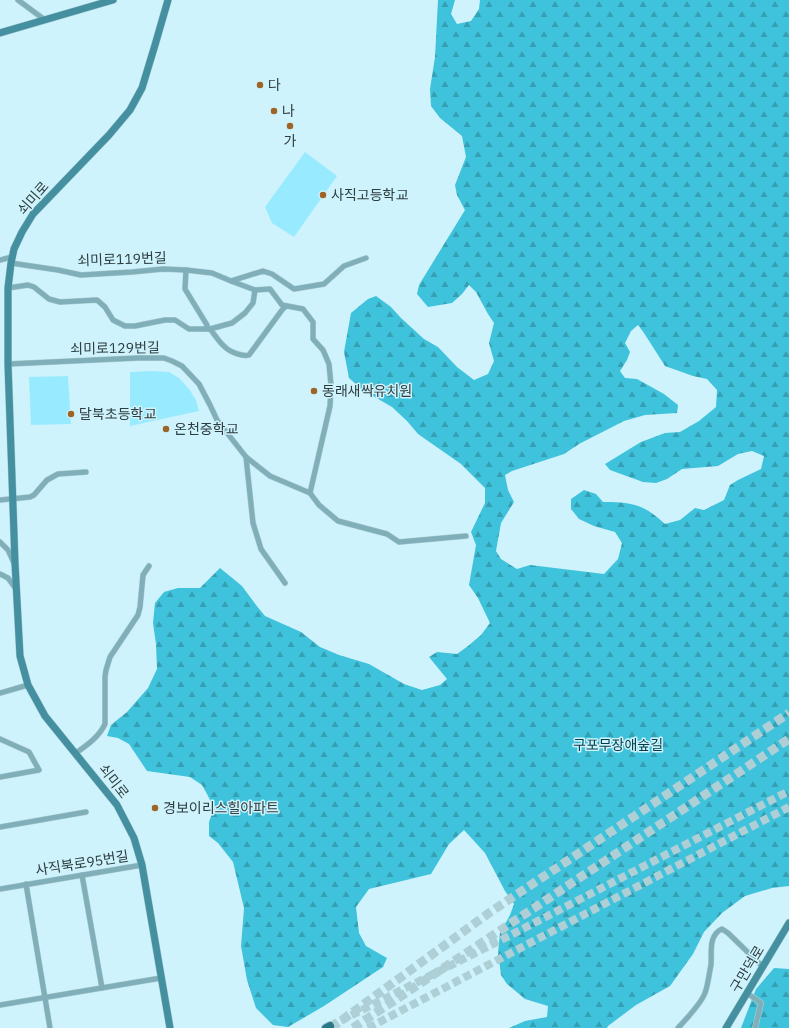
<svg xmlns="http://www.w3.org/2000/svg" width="789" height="1028" font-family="'IBM Plex Sans','Noto Sans KR',sans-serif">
	<defs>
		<pattern id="forest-firs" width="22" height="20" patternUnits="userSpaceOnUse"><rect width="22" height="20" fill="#3fc2db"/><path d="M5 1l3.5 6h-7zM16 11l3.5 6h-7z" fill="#359fb3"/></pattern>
	</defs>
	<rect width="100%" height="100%" fill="#cef3fc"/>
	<g fill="#98ebfe">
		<path d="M305,152l32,24 -43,61 -22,-14 -7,-16z"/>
		<path d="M151,371l18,1 10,6 10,11 7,11 3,11 -69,15v-54z"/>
		<path d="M68,376l3,48 -40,1 -2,-48z"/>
	</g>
	<g fill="url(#forest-firs)" fill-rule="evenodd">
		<path d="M438,0h17l-4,14 6,10 14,-3 8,-12 1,-9h309v886l-17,2 -27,8 -23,17 -18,19 -11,22 -23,32 -34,19 -28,21 -1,2h-98l16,-7 22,-4 1,-11 -23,-7 -18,-15 -6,-9 -3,-22 2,-20 10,-18 4,-11 -9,-13 -20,-38 -21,-23 -15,14 -18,30 -62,15 -13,18 3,26 7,13 21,12 -4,9 -59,39 -36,21 -15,-2 -17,-17 -9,-28 -6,-34 3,-38 -11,-46 -15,-19 -9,-7v-14l5,-14 -7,-14 -5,-9 -12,-8 -43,-6 -18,-27 -11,-6 -11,-2 4,-11 16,-13 21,-24 9,-19 -1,-25 -3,-21 2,-20 9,-11 14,-4h22l20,-20 22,18 14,19 9,11 36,16 19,15 19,8 30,9 35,20 18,6 18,-5 7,-6 -18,-22 8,-5 20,2 11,-8 13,-11 9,-12 -12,-25 -9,-13 7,-40 -5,-13 14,-29v-15l-24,-24 -43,-30 -11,-13 -15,-14 -31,-18 -12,-11 -5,-26 7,-39 17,-14 8,-3 15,11 10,11 23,21 14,8 19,20 17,13 14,-6 6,-13 -5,-18 5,-20 -6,-9 -12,-22 -7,-7 -7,9 -10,9 -24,4 -11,-13 2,-9 46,-75 -8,-15 -2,-10 11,-28 -4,-21 -22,-18 -9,-12 -1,-17 5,-32zM638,325l6,8 21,33 28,10 14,3 10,11 -1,17 -17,14 -19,11 -15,1 -24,9 -36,22 5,6 33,12 13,1 11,-4 15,-10 36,-3 20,-12 14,-3 12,5 -3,13 -23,11 -8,5 -6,15 -20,10 -9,-2 -15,12 -15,4c-8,-7 -17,-15 -27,-18 -11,-4 -24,-4 -35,-4l-7,-8 -12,-4 -13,9v10l8,10 15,7 21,6 7,11 -4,16 -14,15 -74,-9 -13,4 -16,-10 -5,-8 5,-28 13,-21 -6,-12 -3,-15 7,-4 52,-17 15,-10 45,-23 21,-6 32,-2 1,-8 -14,-11 -27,-15 -12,-1 -5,-7 7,-11 3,-8 -5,-9 6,-12z"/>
		<path d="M774,968l15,1v59h-48l15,-39z"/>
	</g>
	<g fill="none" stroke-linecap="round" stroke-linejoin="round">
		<g stroke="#aecfd6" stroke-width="8" stroke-dasharray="8 4" stroke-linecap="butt">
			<path d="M330,1026l179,-90 280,-145"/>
			<path d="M368,1028l421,-221"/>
		</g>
		<g stroke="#aecfd6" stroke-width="9" stroke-dasharray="9 4.5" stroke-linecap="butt">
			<path d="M331,1028l158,-115 300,-200"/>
			<path d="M353,1028l436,-289"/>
		</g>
		<g stroke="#aecfd6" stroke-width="6">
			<g id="street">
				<path d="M18,0l27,20"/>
				<path d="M0,260l12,-3"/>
				<path d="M11,263l47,7 23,5 51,-3 31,-3 23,1 26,3 19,8 32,-10 9,3 22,15 30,-5 20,-18 22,-8"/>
				<path d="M186,270l-1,19 22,36 -1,4"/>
				<path d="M231,281l24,9 15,-1 12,16 21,4 10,13v17l10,11 6,14 2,21 -1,21 -20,87"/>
				<path d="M8,288l20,-3 6,2 15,12 11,3 37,-2 8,7 8,13 12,6h10l30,-6h10l14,9h21l22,-6 13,-10 8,-10 2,-13"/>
				<path d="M210,329c5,6 9,13 15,18 5,5 18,10 24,8l33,-45 4,-4"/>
				<path d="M8,364l130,-6h26l8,3 10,5 17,18 11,21 7,15 29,37 24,19 40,17 9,12 19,16 49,13 12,8 67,-6"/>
				<path d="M246,457l7,66 8,26 24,34"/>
				<path d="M0,500l30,-3 4,-2 13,-15 11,-6 28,-2"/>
				<path d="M0,542l8,8 6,13"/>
				<path d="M0,574l8,4 8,11"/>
				<path d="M0,693l28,-8"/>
				<path d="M0,739l29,13 10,18 -39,7"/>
				<path d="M76,753c11,-8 23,-16 29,-29v-47l1,-7 4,-13 28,-42 2,-8 3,-32 6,-9"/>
				<path d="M0,827l86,-15"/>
				<path d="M82,875l20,113"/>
				<path d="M26,884l24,144"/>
				<path d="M0,889l142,-24"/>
				<path d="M747,993l14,10 -6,25"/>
				<path d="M0,1005l161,-27"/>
				<path d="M678,1028c8,-9 23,-24 27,-35 3,-8 4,-19 6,-28 1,-12 -3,-30 11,-36l6,4 35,34"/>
			</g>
		</g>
		<g stroke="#aecfd6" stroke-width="8">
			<g id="secondary">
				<path d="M168,0l-13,45 -13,43 -12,22 -21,25 -76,79 -11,18 -8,17 -3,14 -3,25v76l7,199 5,93 8,29 17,31 72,89 17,33 8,27 28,163"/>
				<path d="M0,33l113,-33"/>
				<path d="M726,1028l63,-105"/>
			</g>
		</g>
		<g stroke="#aecfd6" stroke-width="10">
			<path id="primary" d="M326,1028l4,-2"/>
		</g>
		<use href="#street" stroke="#80afb9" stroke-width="5"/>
		<use href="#secondary" stroke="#4490a0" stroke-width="7"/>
		<use href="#primary" stroke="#287887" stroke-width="8"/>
	</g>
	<g fill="#9f6425" stroke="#cef3fc" stroke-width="1.5">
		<circle cx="260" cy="85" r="4"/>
		<circle cx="274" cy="111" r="4"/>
		<circle cx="290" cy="126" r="4"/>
		<circle cx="323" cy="195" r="4"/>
		<circle cx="314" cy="391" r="4"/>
		<circle cx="71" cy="414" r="4"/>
		<circle cx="166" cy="429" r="4"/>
		<circle cx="155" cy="808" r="4"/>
	</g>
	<g text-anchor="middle" stroke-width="3" stroke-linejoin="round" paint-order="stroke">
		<g font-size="14" fill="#2e3d40" stroke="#cef3fc" text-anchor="start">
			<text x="268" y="90">다</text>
			<text x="282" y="116">나</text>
			<text x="290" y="146" text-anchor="middle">가</text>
			<text x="331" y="200">사직고등학교</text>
			<text x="322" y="396">동래새싹유치원</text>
			<text x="79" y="419">달북초등학교</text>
			<text x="174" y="434">온천중학교</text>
			<text x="163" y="813">경보이리스힐아파트</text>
		</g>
		<g font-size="14" fill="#2e3d40" stroke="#cef3fc">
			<text transform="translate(33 198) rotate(-49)" y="5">쇠미로</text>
			<text transform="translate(122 259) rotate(-2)" y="5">쇠미로119번길</text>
			<text transform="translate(115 348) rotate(-1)" y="5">쇠미로129번길</text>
			<text transform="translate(114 781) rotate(52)" y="5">쇠미로</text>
			<text transform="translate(82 863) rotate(-9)" y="5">사직북로95번길</text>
			<text transform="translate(747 969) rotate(-59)" y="5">구만덕로</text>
		</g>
		<g font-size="14" fill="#003d48" stroke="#cef3fc">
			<text x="618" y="750">구포무장애숲길</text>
		</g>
	</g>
</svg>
